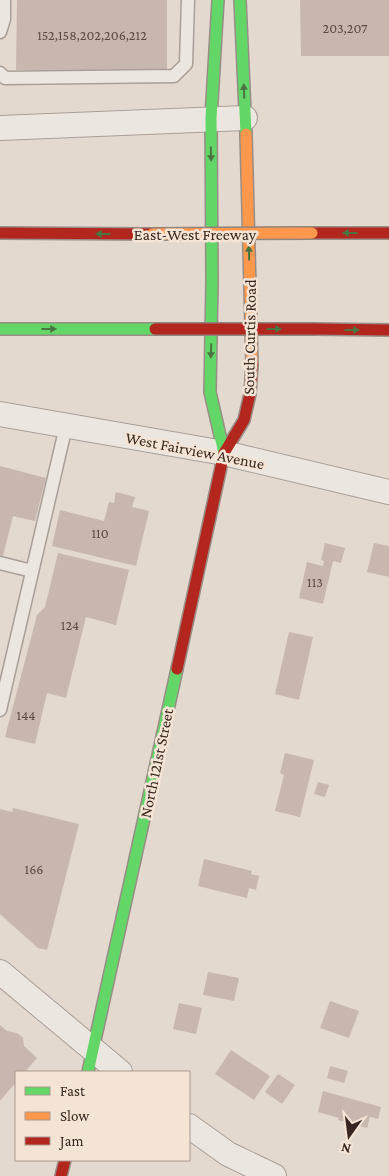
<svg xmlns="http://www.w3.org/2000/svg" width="389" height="1176" font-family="'Crimson Pro',serif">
	<rect width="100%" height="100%" fill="#e4d9ce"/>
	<g fill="#c8b7af">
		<path d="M17,0h150v70h-151z"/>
		<path d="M300,0h89v56h-88z"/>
		<path d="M0,466l46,12 -11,43 -22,-5 -10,40 -3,-1z"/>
		<path d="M116,492l19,5 -3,10 17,4 -13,55 -84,-20 8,-36 44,11 5,-19 5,1z"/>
		<path d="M325,543l20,5 -4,15 -8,-2 -10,43 -24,-6 8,-36 16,4 1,-5 -3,-1z"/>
		<path d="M374,543l15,3v31l-22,-5z"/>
		<path d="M58,553l71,17 -13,55 -30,-8 -20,81 -19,-5 -12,51 -30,-7 32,-122 8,-8z"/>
		<path d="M289,632l24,5 -14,63 -24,-6z"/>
		<path d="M285,753l29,7 -14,57 -25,-6 9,-36 -4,-2z"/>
		<path d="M318,782l11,3 -4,12 -11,-3z"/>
		<path d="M13,808l66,16 -32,126 -9,-2 -38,-34v-105l12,3z"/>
		<path d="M204,859l48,12 -1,3 8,2 -3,14 -7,-2 -2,10 -49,-12z"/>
		<path d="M208,972l31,6 -5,23 -31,-6z"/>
		<path d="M330,1001l29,10 -10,27 -29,-10z"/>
		<path d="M179,1003l23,5 -6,26 -23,-5z"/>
		<path d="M0,1025l7,6 10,2 6,5 1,8 13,12 -12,14h-9v10l-16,19z"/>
		<path d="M231,1050l39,26 -16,24 -39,-26z"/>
		<path d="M330,1066l18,5 -4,12 -17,-5z"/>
		<path d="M278,1074l17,11 -13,19 -17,-12z"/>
		<path d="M323,1091l58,16 -3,12 -8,-2 -3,11 -29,-8 1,-2 -21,-6z"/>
	</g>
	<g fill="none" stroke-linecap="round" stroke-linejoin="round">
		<g stroke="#a99f98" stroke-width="15">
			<g id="lane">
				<path d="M0,32l4,-13v-19"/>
				<path d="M0,73l5,5 169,-2 12,-12 2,-64"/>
				<path d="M0,563l32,8"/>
				<path d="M0,710l66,-284"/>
			</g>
		</g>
		<g stroke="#a99f98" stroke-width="26">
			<g id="street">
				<path d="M0,128l245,-10"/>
				<path d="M0,414l224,39 165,39"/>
				<path d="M0,972l120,100"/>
				<path d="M189,1126l39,28 46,22"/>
			</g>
		</g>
		<g stroke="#998e87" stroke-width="14">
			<g id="fast">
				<path d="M218,0l-7,118 1,163 -2,111 14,61"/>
				<path d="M240,0l6,134"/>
				<path d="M0,329h155"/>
				<path d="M88,1072l89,-403"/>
			</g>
		</g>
		<g stroke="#998e87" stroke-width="14">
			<path id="slow" d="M246,134l6,231"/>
		</g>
		<g stroke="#998e87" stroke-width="14">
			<g id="jam">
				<path d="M0,233l152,1"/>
				<path d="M312,233h77"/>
				<path d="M315,329l74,1"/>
				<path d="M177,669l47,-216 20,-33 6,-26 2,-29"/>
				<path d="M61,1176l4,-16"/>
			</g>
		</g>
		<use href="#lane" stroke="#ece6e0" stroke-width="12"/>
		<use href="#street" stroke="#ece6e0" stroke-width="24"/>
		<use href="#fast" stroke="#63d668" stroke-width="11"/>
		<use href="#slow" stroke="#ff974d" stroke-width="11"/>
		<use href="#jam" stroke="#b3261e" stroke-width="11"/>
		<g stroke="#8f857e" stroke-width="14" stroke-linecap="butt">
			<path id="slow-bridge" d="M152,234l160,-1"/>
		</g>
		<g stroke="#8f857e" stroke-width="14" stroke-linecap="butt">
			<path id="jam-bridge" d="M155,329h160"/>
		</g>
		<use href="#slow-bridge" stroke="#ff974d" stroke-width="11"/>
		<use href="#jam-bridge" stroke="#b3261e" stroke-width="11"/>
	</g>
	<defs><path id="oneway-solid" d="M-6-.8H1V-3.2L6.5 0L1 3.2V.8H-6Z" transform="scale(1.25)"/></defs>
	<g fill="#4b7540">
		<use href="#oneway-solid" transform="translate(244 91) rotate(-92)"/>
		<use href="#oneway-solid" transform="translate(211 154) rotate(89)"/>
		<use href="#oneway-solid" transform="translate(350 233) rotate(-180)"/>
		<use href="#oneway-solid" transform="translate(103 234) rotate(-180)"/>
		<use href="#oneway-solid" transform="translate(249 253) rotate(-91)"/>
		<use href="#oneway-solid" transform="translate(49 329)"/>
		<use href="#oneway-solid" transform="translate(274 329)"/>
		<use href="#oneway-solid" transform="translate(352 330)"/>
		<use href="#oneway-solid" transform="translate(211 351) rotate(91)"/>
	</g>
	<g text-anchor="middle" stroke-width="5" stroke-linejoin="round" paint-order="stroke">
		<g font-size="14" fill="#5c4a44">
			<text x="345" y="33">203,207</text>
			<text x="92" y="40">152,158,202,206,212</text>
			<text x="100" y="538">110</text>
			<text x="315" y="587">113</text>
			<text x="70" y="630">124</text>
			<text x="26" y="720">144</text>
			<text x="34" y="874">166</text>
		</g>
		<g font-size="16" fill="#382620" stroke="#f4e4d6">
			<text x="195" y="240">East-West Freeway</text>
			<text transform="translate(249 337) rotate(-89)" y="6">South Curtis Road</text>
			<text transform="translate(195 450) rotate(11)" y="6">West Fairview Avenue</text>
			<text transform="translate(156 763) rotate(-78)" y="6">North 121st Street</text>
		</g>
	</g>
	<rect x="15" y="1071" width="175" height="90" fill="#f4e4d6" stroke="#a9988d"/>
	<rect x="25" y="1087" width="25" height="8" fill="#63d668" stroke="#a9988d"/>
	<text x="60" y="1096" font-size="15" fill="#382620">Fast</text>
	<rect x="25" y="1112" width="25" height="8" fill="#ff974d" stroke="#a9988d"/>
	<text x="60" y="1121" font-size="15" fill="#382620">Slow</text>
	<rect x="25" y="1137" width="25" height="8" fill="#b3261e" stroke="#a9988d"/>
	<text x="60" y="1146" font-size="15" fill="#382620">Jam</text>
	<g transform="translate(349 1136) rotate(194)" stroke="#f4e4d6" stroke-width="4" paint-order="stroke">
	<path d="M0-4L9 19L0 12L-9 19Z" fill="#382620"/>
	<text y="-8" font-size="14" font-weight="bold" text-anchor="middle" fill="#382620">N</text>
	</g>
</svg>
